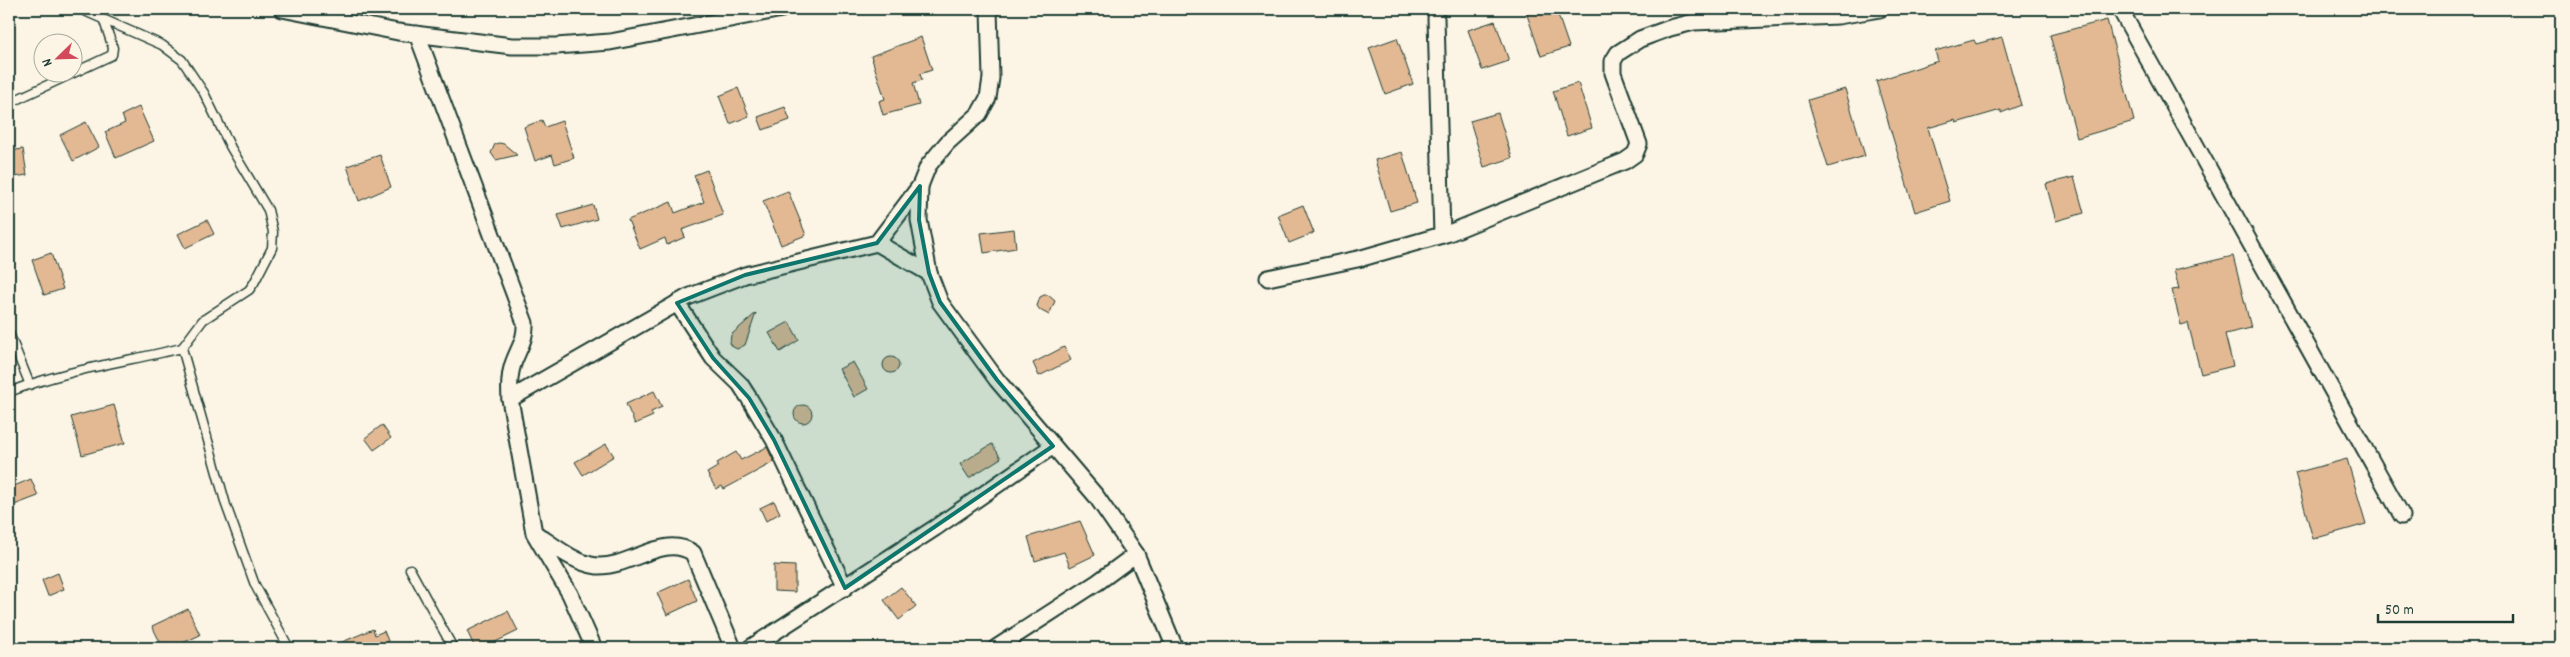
<svg xmlns="http://www.w3.org/2000/svg" width="2570" height="657" font-family="Dekko,sans-serif">
	<rect width="100%" height="100%" fill="#fcf5e5"/>
	<filter id="ink" filterUnits="userSpaceOnUse"><feTurbulence type="fractalNoise" baseFrequency=".02" numOctaves="2"/><feDisplacementMap in="SourceGraphic" scale="10" xChannelSelector="R" yChannelSelector="G"/><feConvolveMatrix kernelMatrix="1 2 1 2 8 2 1 2 1" color-interpolation-filters="sRGB"/></filter>
	<g filter="url(#ink)">
		<g fill="#e3b994" stroke="#1f3d34">
			<path d="M1536,9h20l13,38 -28,9 -15,-44z"/>
			<path d="M2107,20l27,101 -57,17 -27,-103z"/>
			<path d="M1495,21l14,40 -27,9 -14,-40z"/>
			<path d="M921,37l11,33 -12,4 2,6 -9,3 6,22 -36,10 -4,-14 6,-2 -14,-43z"/>
			<path d="M2002,37l19,68 -20,8v-3l-45,13 -1,-3 -27,8 22,73 -35,11 -39,-131 62,-20 -3,-10 39,-11 2,4z"/>
			<path d="M1397,38l16,46 -28,10 -16,-46z"/>
			<path d="M1578,83l14,45 -25,8 -14,-45z"/>
			<path d="M738,88l11,28 -19,8 -11,-28z"/>
			<path d="M1845,89l20,67 -37,11 -20,-67z"/>
			<path d="M139,107l15,34 -38,17 -11,-26 20,-9 -3,-8z"/>
			<path d="M785,107l5,13 -27,10 -5,-13z"/>
			<path d="M1498,113l14,45 -28,9 -14,-46z"/>
			<path d="M542,120l3,7 17,-6 12,37 -19,6 -3,-9 -17,6 -11,-34z"/>
			<path d="M86,122l13,25 -26,14 -13,-26z"/>
			<path d="M499,143l5,1 13,11 -21,5 -5,-7 4,-9z"/>
			<path d="M23,149l4,26 -18,3v-27z"/>
			<path d="M1402,152l15,51 -27,8 -15,-51z"/>
			<path d="M380,155l11,32 -32,14 -12,-35z"/>
			<path d="M707,170l16,45 -41,15 3,7 -18,8 -2,-7 -25,11 -12,-29 43,-18 4,11 29,-11 -10,-27z"/>
			<path d="M2074,177l10,36 -28,8 -10,-37z"/>
			<path d="M788,191l18,44 -25,10 -18,-44z"/>
			<path d="M593,205l4,14 -34,10 -5,-14z"/>
			<path d="M1303,205l11,28 -25,10 -11,-28z"/>
			<path d="M207,220l7,14 -29,14 -7,-14z"/>
			<path d="M1014,229l2,19 -32,5 -3,-20z"/>
			<path d="M51,253l12,36 -19,6 -12,-35z"/>
			<path d="M2233,256l18,72 -26,6 8,32 -32,8 -13,-51 -7,2 -9,-35 7,-1 -5,-19z"/>
			<path d="M1044,295h4l7,6 -6,14 -9,-5 -3,-4 3,-9z"/>
			<path d="M756,313l-11,32 -8,4 -4,-2 -3,-4 1,-8z"/>
			<path d="M789,322l10,18 -19,12 -11,-19z"/>
			<path d="M1064,347l7,13 -32,16 -6,-13z"/>
			<circle cx="891" cy="365" r="8"/>
			<path d="M853,362l15,27 -14,8 -15,-28z"/>
			<path d="M654,391l8,16 -11,5 2,4 -18,8 -9,-20z"/>
			<path d="M114,405l11,38 -43,12 -11,-38z"/>
			<circle cx="803" cy="414" r="9"/>
			<path d="M382,425l9,13 -17,12 -9,-12z"/>
			<path d="M606,444l8,12 -31,19 -8,-13z"/>
			<path d="M992,444l9,14 -32,20 -9,-14z"/>
			<path d="M767,447l7,15 -50,27 -2,-3 -6,3 -9,-16 12,-7 -2,-3 19,-11 5,8z"/>
			<path d="M2347,459l19,65 -53,15 -18,-66z"/>
			<path d="M31,479l7,17 -29,11v-19z"/>
			<path d="M774,501l6,12 -14,8 -6,-13z"/>
			<path d="M1080,521l15,34 -25,12 -6,-15 -29,9 -7,-24z"/>
			<path d="M774,565l21,1v26l-21,-1z"/>
			<path d="M58,573l6,16 -16,7 -6,-16z"/>
			<path d="M688,579l9,22 -30,14 -10,-22z"/>
			<path d="M901,587l15,19 -17,14 -15,-20z"/>
			<path d="M188,609l12,26 -28,13h-9l-11,-22z"/>
			<path d="M508,611l10,20 -35,17h-8l-8,-17z"/>
			<path d="M373,629l2,6 9,-4 7,17h-63z"/>
		</g>
		<g fill="none" stroke-linecap="round" stroke-linejoin="round">
			<g stroke="#1f3d34" stroke-width="11">
				<g id="service">
					<path d="M9,103l103,-48 1,-7 -9,-27"/>
					<path d="M9,333l21,52"/>
					<path d="M182,348l44,157 29,80 34,63"/>
					<path d="M9,392c56,-22 115,-30 173,-44l21,-28 46,-30 5,-7 18,-35 1,-16 -5,-22 -37,-62 -27,-55 -22,-33 -20,-15 -82,-36"/>
					<path d="M410,569l43,79"/>
				</g>
			</g>
			<g stroke="#1f3d34" stroke-width="19">
				<g id="minor">
					<path d="M282,9l116,23 114,14h44l54,-4 172,-33"/>
					<path d="M2120,9l282,507"/>
					<path d="M1436,18l6,217"/>
					<path d="M417,34l108,289c1,17 -7,26 -12,41 -4,12 -4,22 -3,35"/>
					<path d="M920,186l-1,34 10,53 11,29 57,78 99,116 40,58 39,94"/>
					<path d="M877,243l52,30"/>
					<path d="M1268,278l94,-20 87,-25 176,-72 10,-7 4,-10 -26,-71v-12l5,-8 22,-14 30,-11 24,-6 144,-6 42,-7"/>
					<path d="M677,303l36,55 27,26 9,14 25,42 71,148"/>
					<path d="M536,534c17,11 40,30 61,32 33,2 66,-33 96,-13l40,95"/>
					<path d="M594,648l-24,-54 -36,-61 -24,-134 178,-102 57,-22 132,-32 43,-57 8,-20 19,-23 32,-29 9,-16 3,-20 -2,-69"/>
					<path d="M750,648l185,-120 118,-82"/>
					<path d="M996,648l102,-66 38,-28"/>
				</g>
			</g>
			<use href="#service" stroke="#fcf5e5" stroke-width="8"/>
			<use href="#minor" stroke="#fcf5e5" stroke-width="15"/>
		</g>
	</g>
	<path fill="#0f766e" fill-opacity="0.2" stroke="#0f766e" stroke-width="4" stroke-linejoin="round" d="M920,186l-1,34 10,53 11,29 57,78 56,66 -208,142 -71,-148 -25,-42 -36,-40 -36,-55 68,-28 132,-32z"/>
	<rect width="2570" height="657" fill="none" stroke="#fcf5e5" stroke-width="30"/>
	<rect x="15" y="15" width="2540" height="627" fill="none" stroke="#1f3d34" stroke-width="2" filter="url(#ink)"/>
	<g transform="translate(58 58) rotate(247)"><circle r="24" fill="#fcf5e5" stroke="#a4ab9e"/>
	<path d="M0-4L9 19L0 12L-9 19Z" fill="#d1495b"/>
	<text y="-8" font-size="14" font-weight="bold" text-anchor="middle" fill="#1f3d34">N</text>
	</g>
	<path d="M2378 614v8h135v-8" fill="none" stroke="#1f3d34" stroke-width="2.5"/>
	<text x="2385" y="614" font-size="15" fill="#1f3d34" stroke="#fcf5e5" stroke-width="4" paint-order="stroke">50 m</text>
</svg>
